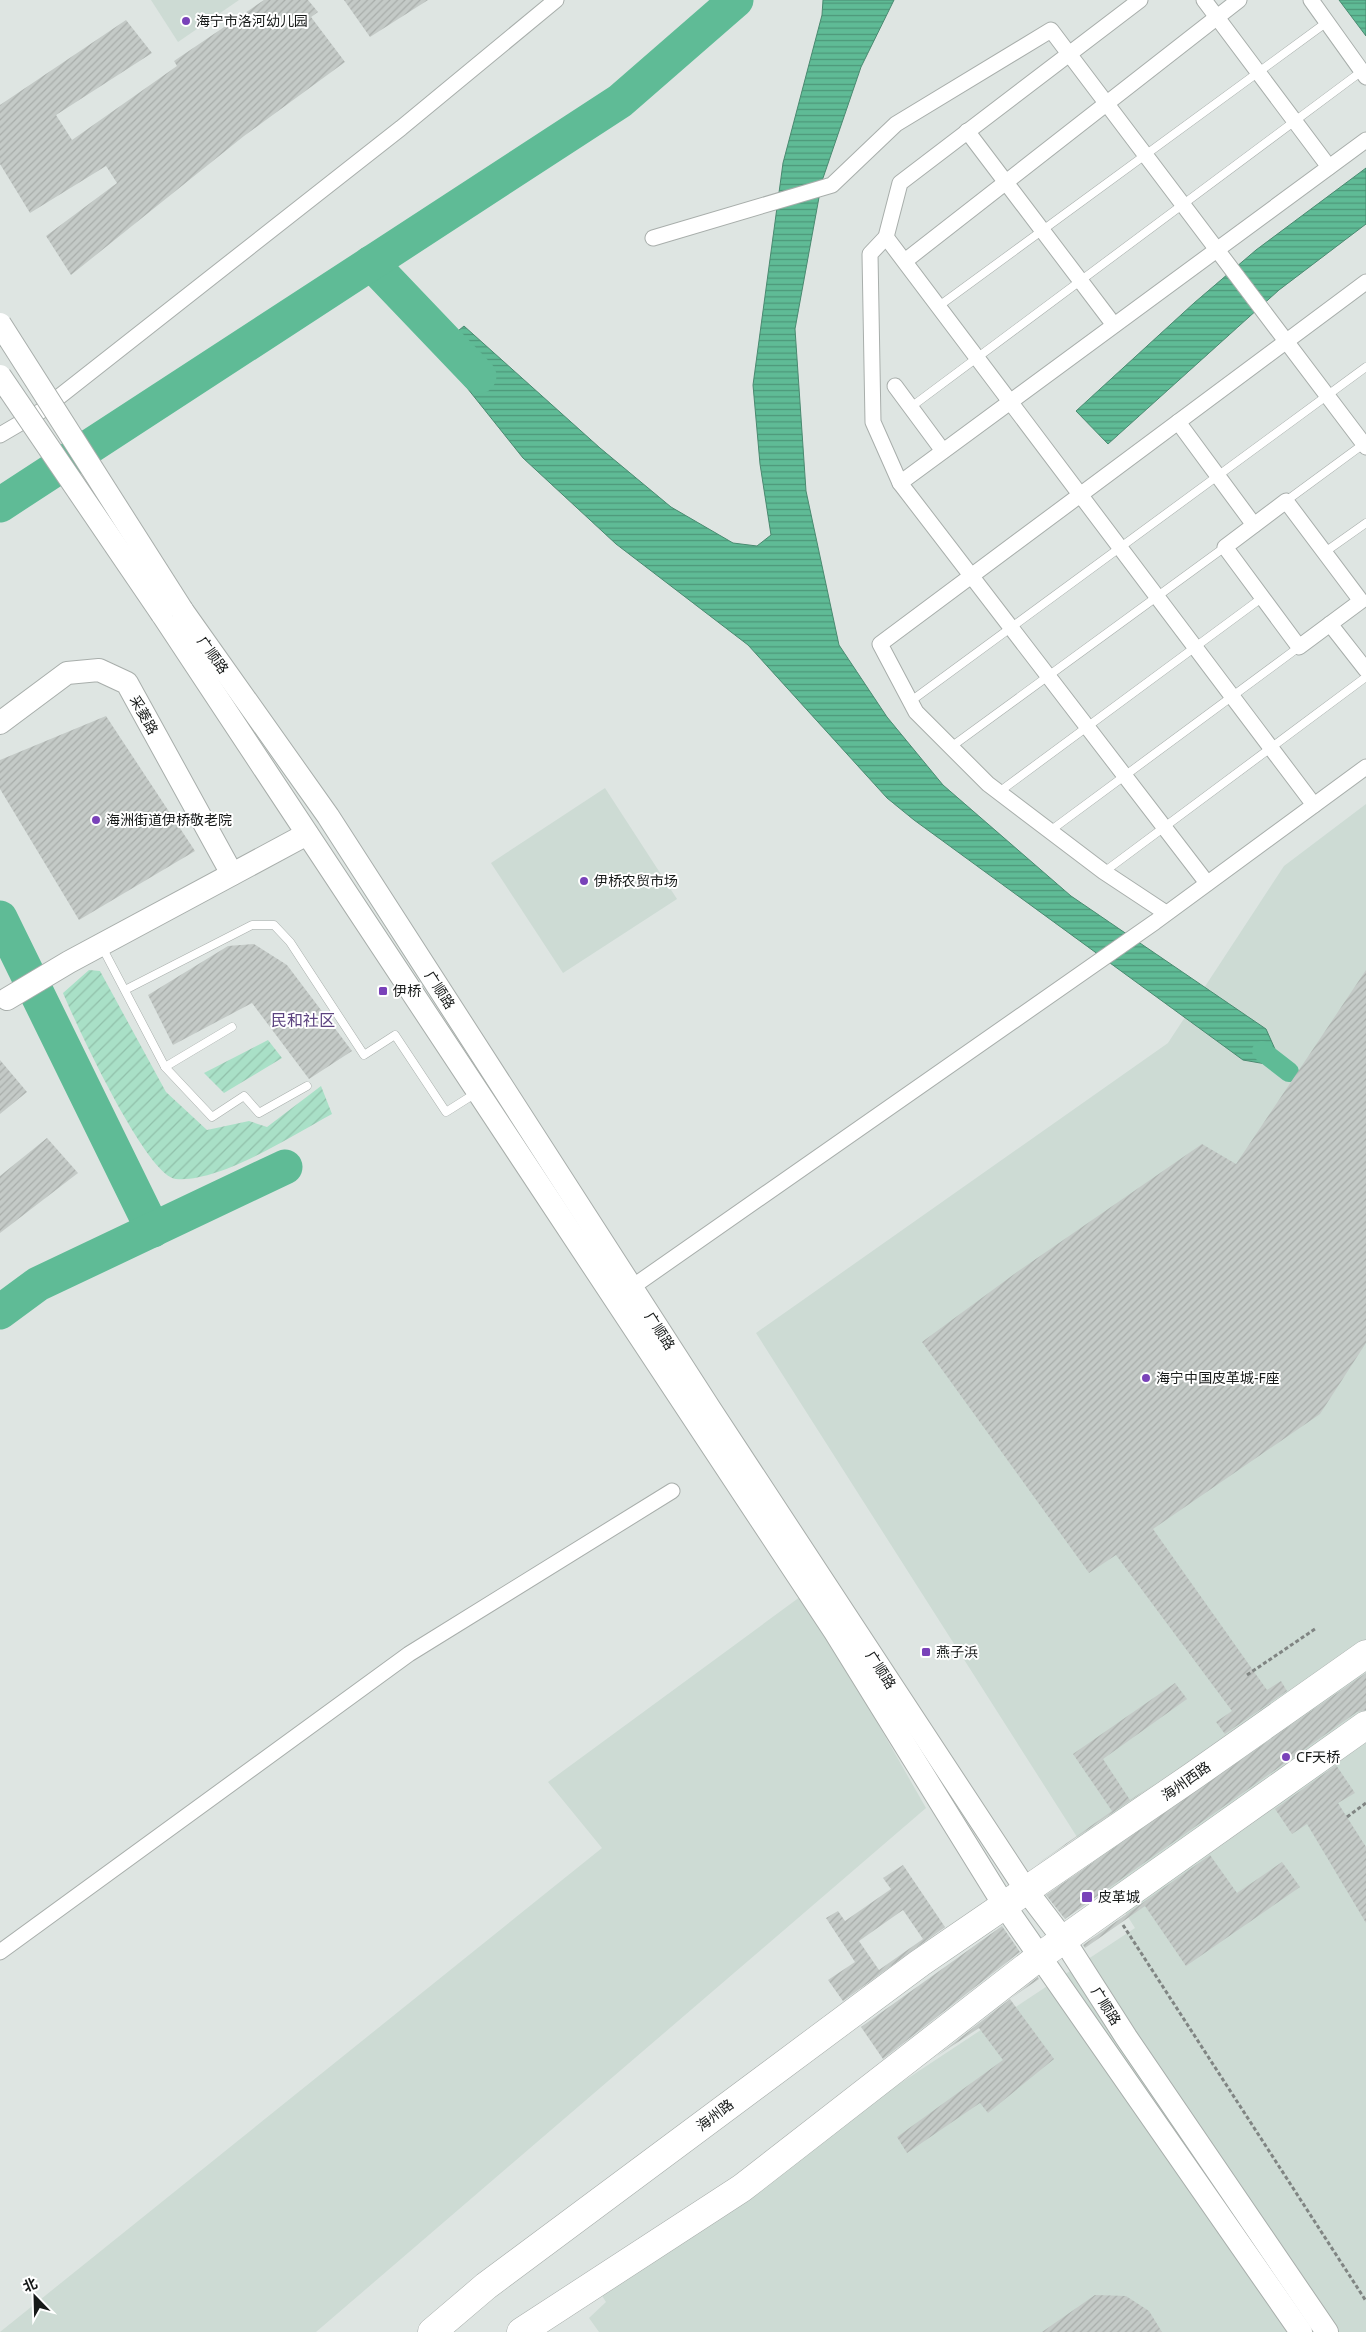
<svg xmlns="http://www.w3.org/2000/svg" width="1366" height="2332" font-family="'Noto Sans','Noto Sans SC',sans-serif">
	<defs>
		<pattern id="garden-furrows" width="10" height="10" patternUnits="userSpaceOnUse" patternTransform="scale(1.25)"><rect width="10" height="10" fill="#a9e0c7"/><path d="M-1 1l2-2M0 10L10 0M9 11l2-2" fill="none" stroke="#91c0aa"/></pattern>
		<pattern id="water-rules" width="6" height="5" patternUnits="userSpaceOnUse" patternTransform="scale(1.25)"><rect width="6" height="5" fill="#5fbb96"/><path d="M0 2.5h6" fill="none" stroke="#4d9779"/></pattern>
		<pattern id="building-hatch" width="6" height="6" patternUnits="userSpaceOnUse" patternTransform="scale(1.25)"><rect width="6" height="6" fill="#c4cac7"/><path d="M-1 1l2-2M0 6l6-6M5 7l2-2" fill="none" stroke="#a8adaa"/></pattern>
	</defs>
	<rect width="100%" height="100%" fill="#dee5e2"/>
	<g fill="#cddbd4">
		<path d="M151,0h88l-61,42z"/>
		<path d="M605,788l72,111 -114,74 -72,-110z"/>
		<path d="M1366,804v1528h-767l-10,-14 17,-16 -9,-14 145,-100 393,-260 -379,-595 412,-290 116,-177z"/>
		<path d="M804,1594l122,214 -610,524h-316l602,-484 -54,-66z"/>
	</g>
	<g fill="url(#garden-furrows)">
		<path d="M89,970l11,1 66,121 41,38 42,-9 18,6 54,-41 11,28c-39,21 -112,69 -156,65 -30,-3 -100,-155 -113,-186z"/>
		<path d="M268,1040l14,18 -58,35 -20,-20z"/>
	</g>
	<g fill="url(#water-rules)" stroke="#498a70">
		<path d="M823,0h71l-33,67 -39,114 -27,148 11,162 33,154 48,72 56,68 128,111 195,133 17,38 -40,-7 -329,-240 -27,-22 -139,-153 -132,-101 -93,-86 -87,-109 28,-23 136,122 71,59 62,36 24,3 14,-11 -11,-71 -7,-79 30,-222 39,-148z"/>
		<path d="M1339,0h27v36z"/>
		<path d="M1366,168v56l-87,66 -171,154 -32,-33 118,-108 62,-53z"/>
	</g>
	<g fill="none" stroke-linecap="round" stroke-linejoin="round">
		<path stroke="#5fbb96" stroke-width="20" d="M1262,1051l27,21"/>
		<g stroke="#5fbb96" stroke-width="35">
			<path d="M371,263l108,113"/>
			<path d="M0,505l620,-404 116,-101"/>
			<path d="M0,918l153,312"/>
			<path d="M0,1312l38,-28 247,-117"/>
		</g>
	</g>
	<g fill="url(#building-hatch)" fill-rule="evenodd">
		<path d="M264,0h44l10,12 -7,5 34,45 -101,74 -173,139 -25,-39 71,-53 -11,-17 -76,47 -30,-49v-59l126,-85 26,33 -96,62 16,25 105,-74 -3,-5z"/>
		<path d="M344,0h84l-58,37z"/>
		<path d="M106,716l89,135 -116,69 -79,-131v-29z"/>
		<path d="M254,944l33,21 65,86 -43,28 -57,-76 -79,42 -25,-50 80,-49z"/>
		<path d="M1366,970v373l-46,71 -167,115 114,161 14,-9 6,10 -62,43 -9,-12 16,-11 -116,-156 -27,18 -167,-231 95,-70 185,-128 34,20z"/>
		<path d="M0,1060l27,32 -27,22z"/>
		<path d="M47,1138l31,35 -78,60v-57z"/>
		<path d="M1366,1673v37l-9,2 -292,207 -19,-24z"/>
		<path d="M1175,1683l12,16 -84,60 27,41 26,-17 -120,82 76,-54 -39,-57z"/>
		<path d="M1336,1765l19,28 -17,10 28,44v76l-59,-99 -15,10 -17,-25z"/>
		<path d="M1210,1855l27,38 45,-31 18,25 -114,79 -41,-60 -60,42 -2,-3z"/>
		<path d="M903,1865l42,62 -102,74 -15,-21 27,-18 -29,-44 12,-7 7,10 46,-32 -8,-11zM903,1910l20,29 -44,31 -20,-29z"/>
		<path d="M1002,1926l18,26 -137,107 -22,-32z"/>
		<path d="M1038,1977l1,2 -29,20 44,60 -66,54 -8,-10 -73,50 -10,-16 106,-77 -24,-32 -42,28z"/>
		<path d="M1095,2295l31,1 23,15 13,21h-120z"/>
	</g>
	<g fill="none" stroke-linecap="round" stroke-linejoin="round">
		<g stroke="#a8aeab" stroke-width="9">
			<g id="lane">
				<path d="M939,306l388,-284"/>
				<path d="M911,407l451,-336"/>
				<path d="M1286,501l79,-58"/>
				<path d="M1325,552l41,-29"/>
				<path d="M911,701l455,-334"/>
				<path d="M951,747l274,-200"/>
				<path d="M999,792l264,-195"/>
				<path d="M1050,831l249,-184"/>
				<path d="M1104,872l262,-195"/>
				<path d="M102,947l63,120 47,50 32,-21 15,17 48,-27"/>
				<path d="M125,990l127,-65h22l16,17 74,113 31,-20 51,77 30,-19"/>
				<path d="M165,1067l67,-40"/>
			</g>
		</g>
		<g stroke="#a8aeab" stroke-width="17">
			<g id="street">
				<path d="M1140,0l-240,183 -14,54 -16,17 3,168 27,61 307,400"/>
				<path d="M1204,0l125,167"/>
				<path d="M1311,0l55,77"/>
				<path d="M967,131l147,194"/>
				<path d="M886,237l428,568"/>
				<path d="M653,238l179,-53 64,-61 155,-94 315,417"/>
				<path d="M905,261l334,-261"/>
				<path d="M895,386l48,65"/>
				<path d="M1178,422l76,103"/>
				<path d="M0,435l41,-24 360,-283 155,-128"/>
				<path d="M900,483l466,-343"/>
				<path d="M1286,501l75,100 -62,46 -74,-100z"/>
				<path d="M1330,624l36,46"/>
				<path d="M1166,913l-62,-41 -116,-88 -72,-72 -36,-68 486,-362"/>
				<path d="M625,1292l530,-370 211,-155"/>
				<path d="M0,1952l409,-298 263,-163"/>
			</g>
		</g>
		<g stroke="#a8aeab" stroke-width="24">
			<g id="secondary">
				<path d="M182,610l146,206 382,593 316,481 38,50 62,97 201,295"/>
				<path d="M162,614l673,1018 169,273 297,427"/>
				<path d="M0,723l67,-50 32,-3 28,13 105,191"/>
				<path d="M7,999l62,-37 238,-128"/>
			</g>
		</g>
		<g stroke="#a8aeab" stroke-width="29">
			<g id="highway">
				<path d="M432,2332l54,-46 434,-323 273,-187 173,-122"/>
				<path d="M521,2332l221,-144 297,-231 327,-232"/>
			</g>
		</g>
		<g stroke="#808583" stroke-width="3" stroke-dasharray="4 2.5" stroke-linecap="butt">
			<path d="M1247,1675l68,-46"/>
			<path d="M1347,1817l19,-14"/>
			<path d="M1123,1925l243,376"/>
		</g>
		<use href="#lane" stroke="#fff" stroke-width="8"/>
		<use href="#street" stroke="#fff" stroke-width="15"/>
		<use href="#secondary" stroke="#fff" stroke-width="22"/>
		<use href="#highway" stroke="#fff" stroke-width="28"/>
		<g stroke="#a8aeab" stroke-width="24" stroke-linecap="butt">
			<g id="secondary-bridge">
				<path d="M0,324l182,286"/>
				<path d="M0,376l162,238"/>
			</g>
		</g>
		<use href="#secondary-bridge" stroke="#fff" stroke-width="22"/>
	</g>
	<g fill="#7942b9" stroke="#fff" stroke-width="2">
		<circle cx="186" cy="21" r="5"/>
		<circle cx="96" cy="820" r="5"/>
		<circle cx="584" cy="881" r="5"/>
		<rect x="378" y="986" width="10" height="10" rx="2.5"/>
		<circle cx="1146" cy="1378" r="5"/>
		<rect x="921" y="1647" width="10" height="10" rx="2.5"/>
		<circle cx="1286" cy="1757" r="5"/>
		<rect x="1081" y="1891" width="12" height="12" rx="2.5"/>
	</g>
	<g text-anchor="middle" stroke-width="4" stroke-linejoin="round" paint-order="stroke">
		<g font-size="14" fill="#161918" stroke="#fff" text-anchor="start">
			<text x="196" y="26">海宁市洛河幼儿园</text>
			<text x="106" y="825">海洲街道伊桥敬老院</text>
			<text x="594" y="886">伊桥农贸市场</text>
			<text x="393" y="996">伊桥</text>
			<text x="1156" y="1383">海宁中国皮革城-F座</text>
			<text x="936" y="1657">燕子浜</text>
			<text x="1296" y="1762">CF天桥</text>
			<text x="1098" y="1902">皮革城</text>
		</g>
		<g font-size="14" fill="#161918" stroke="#fff">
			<text transform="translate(213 655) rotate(55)" y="5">广顺路</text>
			<text transform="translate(144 715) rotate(61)" y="5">采菱路</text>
			<text transform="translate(440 990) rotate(57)" y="5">广顺路</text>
			<text transform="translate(660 1331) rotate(57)" y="5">广顺路</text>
			<text transform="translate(881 1670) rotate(57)" y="5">广顺路</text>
			<text transform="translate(1186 1781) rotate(-35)" y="5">海州西路</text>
			<text transform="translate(1106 2006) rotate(58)" y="5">广顺路</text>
			<text transform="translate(715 2115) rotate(-37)" y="5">海州路</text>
		</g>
		<g font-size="16" fill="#5b427f" stroke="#fff">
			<text x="303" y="1026">民和社区</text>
		</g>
	</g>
	<g transform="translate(35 2297) rotate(337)" stroke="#ffffff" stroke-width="4" paint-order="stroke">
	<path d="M0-4L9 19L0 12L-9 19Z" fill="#161918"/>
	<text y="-8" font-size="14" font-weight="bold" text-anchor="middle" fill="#161918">北</text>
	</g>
</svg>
